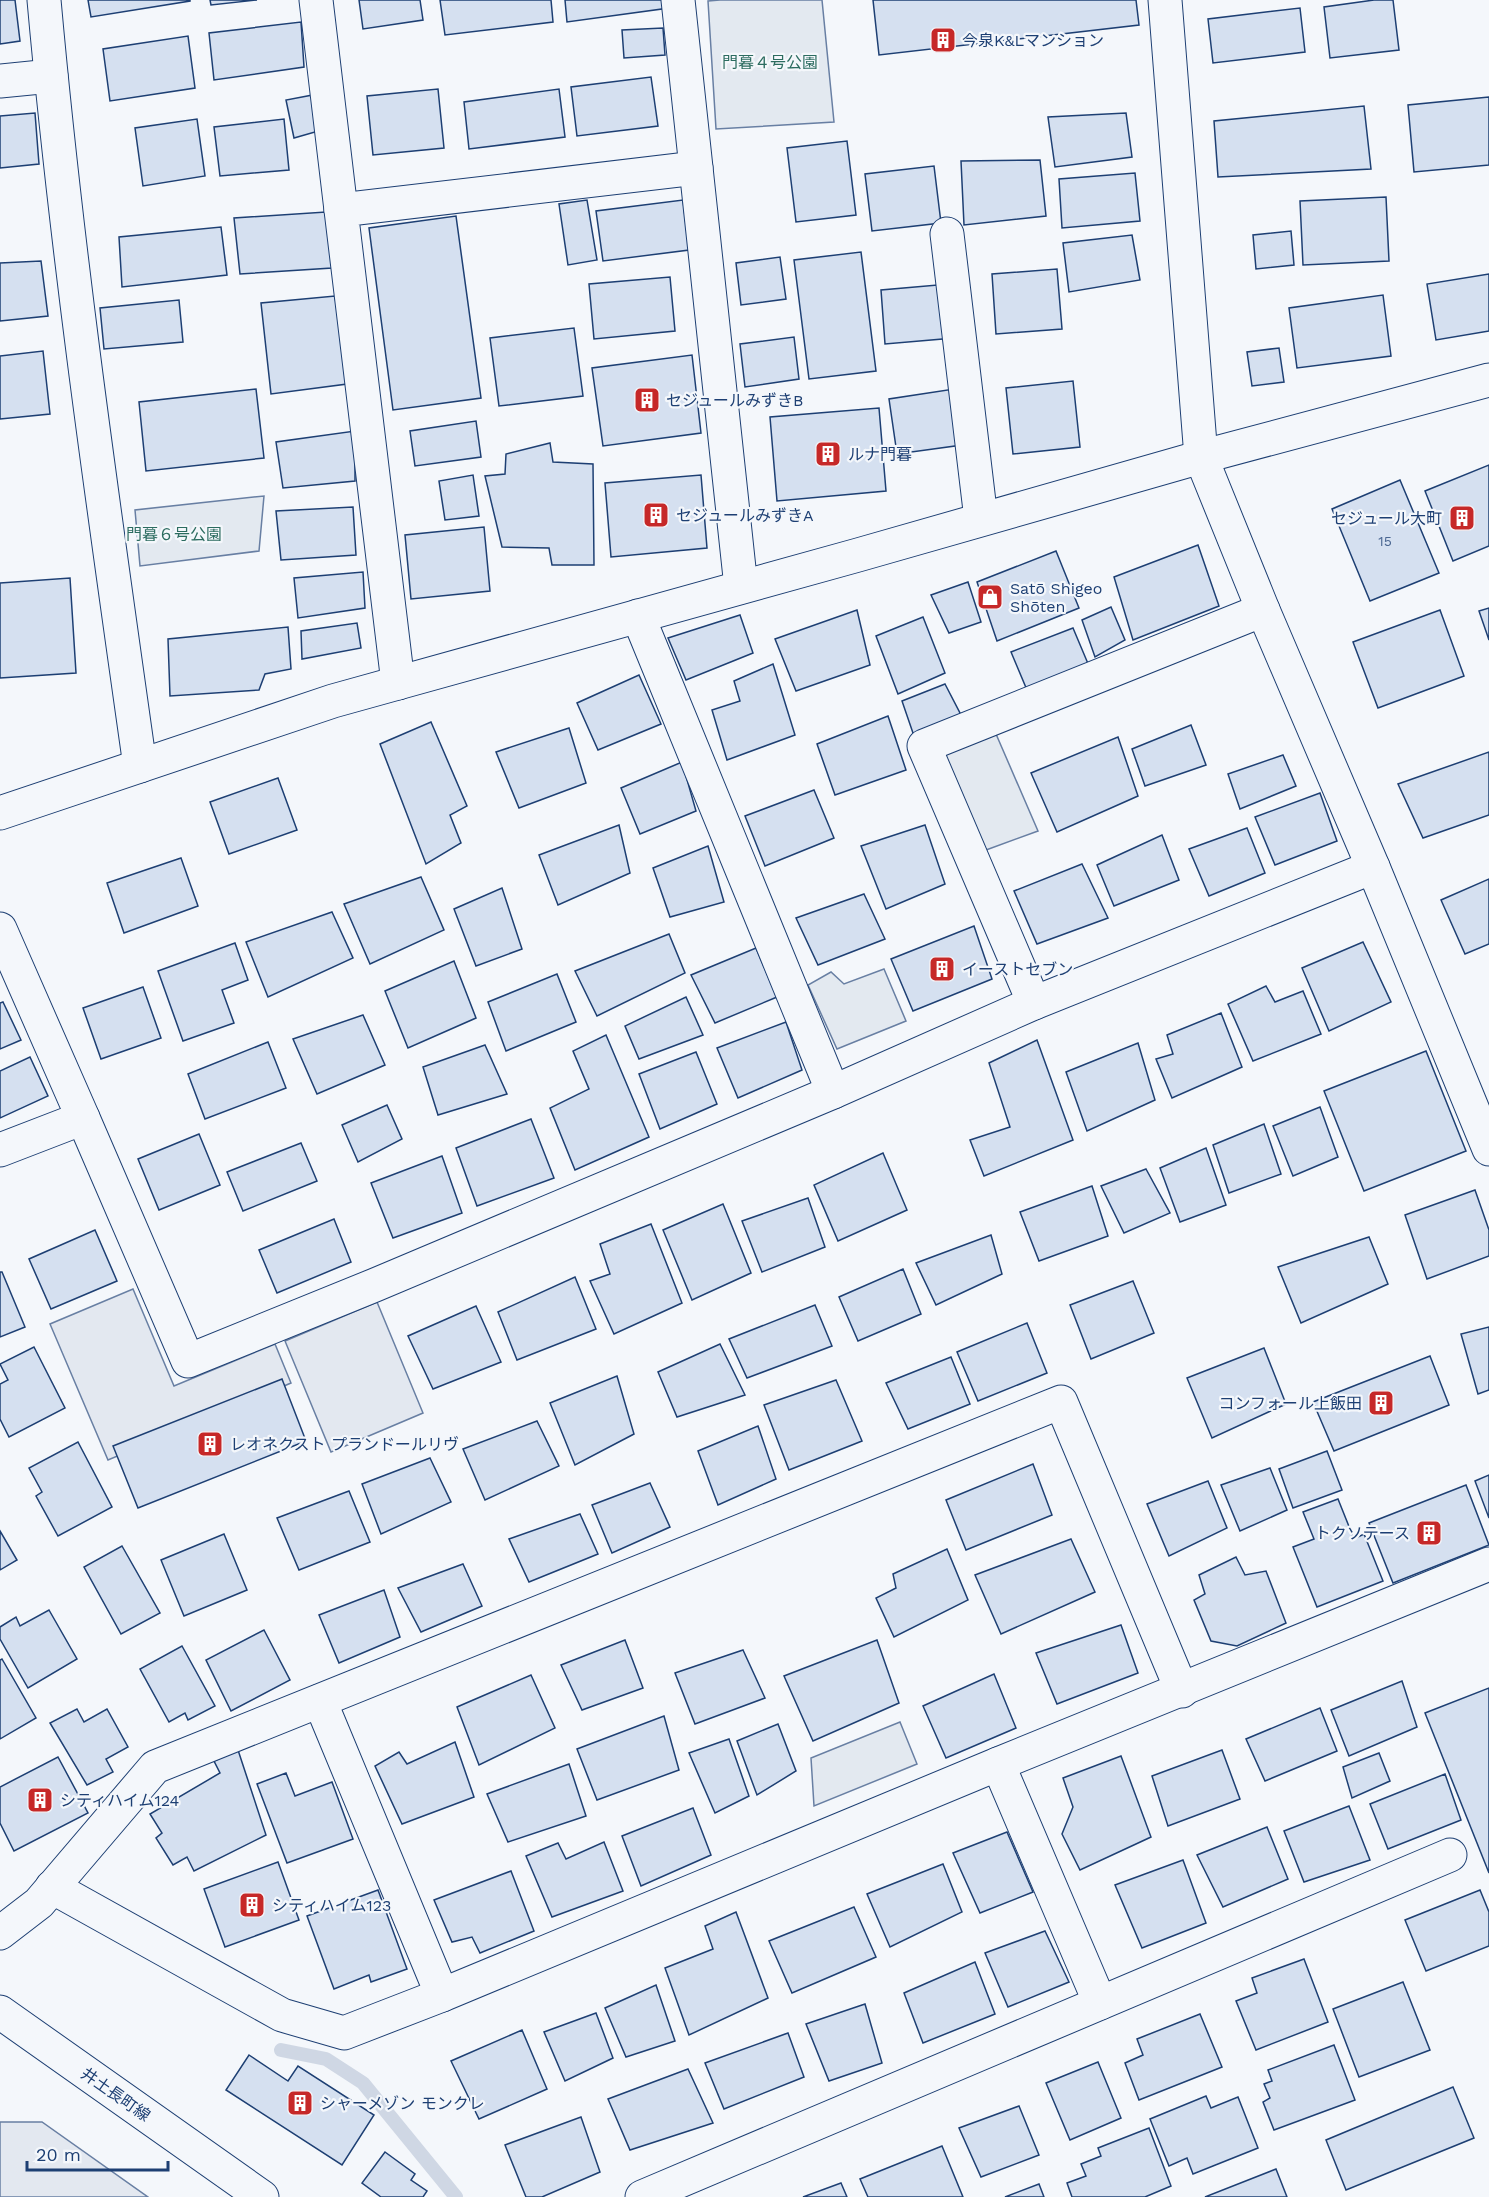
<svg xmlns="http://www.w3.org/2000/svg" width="1489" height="2197" font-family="'Work Sans','Noto Sans JP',sans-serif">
	<rect width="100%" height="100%" fill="#f4f7fb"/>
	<g fill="#e3e9f0" stroke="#687fa3" stroke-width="1.5">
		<path d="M720,0h102l12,122 -118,7 -8,-128z"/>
		<path d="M264,496l-5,55 -119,15 -5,-56z"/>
		<path d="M996,734l42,97 -52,19 -44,-97z"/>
		<path d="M884,969l22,52 -69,28 -29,-64 23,-13 13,12z"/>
		<path d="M900,1722l17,42 -103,42 -3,-48z"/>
	</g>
	<g fill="#e3e8f0" stroke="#687fa3" stroke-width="1.5">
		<path d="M133,1289l41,97 101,-42 16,39 -183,77 -58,-136z"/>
		<path d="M377,1302l46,111 -92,39 -46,-111z"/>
		<path d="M0,2122h42l106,75h-148z"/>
	</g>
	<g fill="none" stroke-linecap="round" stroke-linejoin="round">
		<path stroke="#cfd7e4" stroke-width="14" d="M281,2050l45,9 37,24 93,114"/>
	</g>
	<g fill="#d5e0f0" stroke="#1d3f73" stroke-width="1.5">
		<path d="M0,0h15l5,41 -20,3z"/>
		<path d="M88,0h102v1l-99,16z"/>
		<path d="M210,0h47l-46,5z"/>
		<path d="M359,0h61l3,20 -60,9z"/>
		<path d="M440,0h111l2,22 -108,13z"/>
		<path d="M565,0h103l1,8 -102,14z"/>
		<path d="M873,0h263l3,25 -260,30z"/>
		<path d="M1374,0h19l6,50 -69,8 -6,-51z"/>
		<path d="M1300,8l5,44 -92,11 -5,-44z"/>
		<path d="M301,22l3,45 -90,13 -5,-47z"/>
		<path d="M663,28l2,27 -41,3 -2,-28z"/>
		<path d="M188,36l7,52 -85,13 -7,-52z"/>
		<path d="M651,77l7,49 -81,10 -6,-49z"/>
		<path d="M438,89l6,59 -71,7 -6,-59z"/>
		<path d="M559,89l6,48 -96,12 -5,-47z"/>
		<path d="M318,94l4,36 -28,8 -8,-38z"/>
		<path d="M1489,97v68l-75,7 -6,-67z"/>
		<path d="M1364,106l7,63 -153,8 -4,-56z"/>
		<path d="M35,113l4,51 -39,4v-52z"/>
		<path d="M1126,113l6,44 -77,10 -7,-50z"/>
		<path d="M197,119l8,57 -62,10 -8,-58z"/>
		<path d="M284,119l5,51 -69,6 -6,-49z"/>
		<path d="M847,141l9,74 -60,7 -9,-74z"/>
		<path d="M1040,160l6,56 -82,9 -3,-64z"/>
		<path d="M934,166l7,57 -69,8 -7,-57z"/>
		<path d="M1135,173l5,48 -78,7 -3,-49z"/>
		<path d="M1386,197l3,64 -86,4 -3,-64z"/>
		<path d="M587,200l10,60 -29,5 -9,-61z"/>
		<path d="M683,200l6,50 -86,11 -7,-50z"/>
		<path d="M326,212l6,56 -92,6 -6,-56z"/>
		<path d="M456,216l25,182 -88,12 -24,-182z"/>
		<path d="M221,227l6,48 -105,12 -3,-50z"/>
		<path d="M1291,231l3,34 -38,4 -3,-34z"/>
		<path d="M1132,235l8,45 -71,12 -6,-49z"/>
		<path d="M861,252l15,119 -67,8 -15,-119z"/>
		<path d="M780,257l6,42 -45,6 -5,-42z"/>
		<path d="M41,261l7,55 -48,5v-58z"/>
		<path d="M1057,269l5,60 -66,5 -4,-60z"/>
		<path d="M1489,274v57l-53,9 -9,-56z"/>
		<path d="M670,277l5,54 -81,8 -5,-55z"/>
		<path d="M949,284l5,54 -69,6 -4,-54z"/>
		<path d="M1383,295l8,61 -94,12 -8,-60z"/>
		<path d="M335,296l12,88 -76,10 -10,-91z"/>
		<path d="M179,300l4,42 -79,7 -4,-41z"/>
		<path d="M574,328l9,68 -84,10 -9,-68z"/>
		<path d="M794,337l5,42 -54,8 -5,-43z"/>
		<path d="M1279,348l5,34 -32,4 -5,-34z"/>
		<path d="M43,351l7,63 -50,5v-63z"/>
		<path d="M692,355l9,78 -98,13 -11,-78z"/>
		<path d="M1073,381l7,66 -67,7 -7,-66z"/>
		<path d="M256,389l8,69 -118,13 -7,-69z"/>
		<path d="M954,389l8,56 -65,9 -8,-55z"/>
		<path d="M879,408l7,83 -109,10 -7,-84z"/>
		<path d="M476,421l5,36 -66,9 -5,-35z"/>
		<path d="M355,431v50l-72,7 -7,-46z"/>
		<path d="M550,443l3,19 40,2 1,101h-42l-3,-17 -47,-1 -17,-71 20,-2 1,-20z"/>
		<path d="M1489,465v81l-36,15 -28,-70z"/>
		<path d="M473,475l6,41 -34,4 -6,-39z"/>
		<path d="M701,475l6,73 -96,9 -6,-74z"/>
		<path d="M1400,480l39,93 -69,28 -38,-92z"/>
		<path d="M353,507l3,48 -75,5 -5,-49z"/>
		<path d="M484,527l6,64 -79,8 -6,-64z"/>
		<path d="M1198,545l21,61 -86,34 -19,-63z"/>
		<path d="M1056,551l23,57 -82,33 -20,-59z"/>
		<path d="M363,572l2,36 -67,10 -4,-40z"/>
		<path d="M70,578l6,95 -76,5v-95z"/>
		<path d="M968,582l13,40 -32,11 -18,-38z"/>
		<path d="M1111,607l14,33 -30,17 -13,-37z"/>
		<path d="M1489,608v32l-10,-29z"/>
		<path d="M857,610l13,55 -74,26 -21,-52z"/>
		<path d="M1440,610l24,66 -86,32 -25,-66z"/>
		<path d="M740,615l13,38 -67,27 -18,-42z"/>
		<path d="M923,617l22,56 -47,21 -22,-58z"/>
		<path d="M357,623l4,25 -59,11 -1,-28z"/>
		<path d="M288,627l3,42 -26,5 -6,16 -89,6 -2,-57z"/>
		<path d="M1073,628l16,38 -62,24 -16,-38z"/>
		<path d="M773,664l22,71 -68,25 -15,-50 28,-9 -6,-20z"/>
		<path d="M639,675l22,49 -63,26 -21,-47z"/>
		<path d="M945,684l16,31 -47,21 -12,-35z"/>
		<path d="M888,716l18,54 -71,25 -18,-51z"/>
		<path d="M431,722l36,84 -17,9 11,28 -35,21 -46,-120z"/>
		<path d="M1191,725l15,40 -61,21 -13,-37z"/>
		<path d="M569,728l17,55 -67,25 -23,-56z"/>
		<path d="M1118,737l20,59 -81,36 -26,-59z"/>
		<path d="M1489,752v63l-66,23 -25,-54z"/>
		<path d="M1283,755l13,31 -56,23 -12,-35z"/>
		<path d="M682,762l14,49 -56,23 -19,-46z"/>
		<path d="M278,778l19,52 -68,24 -19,-52z"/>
		<path d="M814,790l20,48 -69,28 -20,-50z"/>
		<path d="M1320,793l17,48 -62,24 -20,-48z"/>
		<path d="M619,825l11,48 -72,32 -19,-50z"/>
		<path d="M925,825l20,59 -59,25 -25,-63z"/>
		<path d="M1247,828l18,45 -56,23 -20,-47z"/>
		<path d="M1162,835l17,45 -65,26 -17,-41z"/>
		<path d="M708,846l16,56 -54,15 -17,-49z"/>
		<path d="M181,858l17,48 -74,27 -17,-50z"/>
		<path d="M1082,864l26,54 -71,26 -23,-53z"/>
		<path d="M421,877l23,53 -74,34 -26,-60z"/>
		<path d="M1489,879v65l-24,10 -24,-54z"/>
		<path d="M502,888l20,61 -46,17 -22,-57z"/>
		<path d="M864,894l21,45 -67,26 -22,-47z"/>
		<path d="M332,912l21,46 -85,39 -22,-55z"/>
		<path d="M974,926l18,53 -79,32 -22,-52z"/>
		<path d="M669,934l16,39 -88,43 -22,-45z"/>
		<path d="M1363,942l28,60 -62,29 -27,-63z"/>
		<path d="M235,943l13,37 -26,10 12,33 -51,18 -25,-70z"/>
		<path d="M756,948l21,49 -62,26 -24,-48z"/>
		<path d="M454,961l22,57 -68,30 -23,-57z"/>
		<path d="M557,974l19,48 -70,29 -18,-49z"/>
		<path d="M1266,986l9,16 28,-11 18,43 -68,27 -25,-57z"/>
		<path d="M143,987l18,51 -60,21 -18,-51z"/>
		<path d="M686,997l17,38 -64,24 -14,-33z"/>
		<path d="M3,1002l18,38 -21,9v-46z"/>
		<path d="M1221,1013l21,54 -70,31 -16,-39 17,-5 -6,-19z"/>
		<path d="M363,1015l22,50 -68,29 -24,-55z"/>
		<path d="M786,1022l16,48 -64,28 -21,-50z"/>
		<path d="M606,1035l43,102 -74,33 -25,-62 39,-19 -16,-38z"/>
		<path d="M1037,1040l36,100 -89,36 -14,-36 40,-13 -21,-64z"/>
		<path d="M268,1042l18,46 -81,31 -17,-45z"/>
		<path d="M1138,1043l17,57 -68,31 -21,-59z"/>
		<path d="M485,1045l22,49 -69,21 -15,-48z"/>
		<path d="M1426,1051l40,100 -102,40 -40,-100z"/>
		<path d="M696,1052l21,52 -57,25 -21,-55z"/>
		<path d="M30,1057l18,39 -48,22v-47z"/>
		<path d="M387,1105l15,34 -44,23 -16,-37z"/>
		<path d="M1320,1107l18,50 -45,19 -20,-50z"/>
		<path d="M531,1119l23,59 -77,28 -21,-58z"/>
		<path d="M1264,1124l17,50 -52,19 -16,-48z"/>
		<path d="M199,1134l21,51 -61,25 -21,-51z"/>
		<path d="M301,1143l16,38 -74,30 -16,-39z"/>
		<path d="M1206,1148l20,57 -46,17 -20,-54z"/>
		<path d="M883,1153l24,57 -69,31 -24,-56z"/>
		<path d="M442,1156l20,57 -69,25 -22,-55z"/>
		<path d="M1146,1169l24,44 -46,20 -23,-47z"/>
		<path d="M1092,1186l16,50 -69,25 -19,-49z"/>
		<path d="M1475,1190l14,40v26l-62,23 -22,-64z"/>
		<path d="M808,1198l17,49 -63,25 -20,-51z"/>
		<path d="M723,1204l28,69 -59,27 -29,-70z"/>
		<path d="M334,1219l17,43 -74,31 -18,-43z"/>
		<path d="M651,1224l31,79 -68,31 -24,-53 20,-7 -10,-30z"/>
		<path d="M95,1230l22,51 -66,28 -22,-50z"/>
		<path d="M991,1235l11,39 -66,31 -20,-42z"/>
		<path d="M1369,1237l19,47 -87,39 -23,-56z"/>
		<path d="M903,1269l18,45 -63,27 -19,-44z"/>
		<path d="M0,1272h2l23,55 -25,10z"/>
		<path d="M575,1277l21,52 -79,31 -19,-48z"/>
		<path d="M1133,1281l21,52 -63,26 -21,-54z"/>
		<path d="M815,1305l17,41 -85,32 -18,-39z"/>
		<path d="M476,1306l25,56 -68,27 -25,-53z"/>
		<path d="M1027,1323l20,50 -69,28 -21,-49z"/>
		<path d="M1489,1327v63l-11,4 -17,-60z"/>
		<path d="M720,1344l25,51 -68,22 -19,-45z"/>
		<path d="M34,1347l31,61 -56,29 -9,-18v-35l8,-4 -8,-16z"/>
		<path d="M1264,1348l22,56 -74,34 -25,-60z"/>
		<path d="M1430,1356l19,49 -115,46 -21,-49z"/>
		<path d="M951,1357l19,47 -62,25 -22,-46z"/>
		<path d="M617,1376l17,58 -59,31 -25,-62z"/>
		<path d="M282,1379l24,62 -168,67 -25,-62z"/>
		<path d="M836,1380l26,61 -73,29 -25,-65z"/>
		<path d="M537,1421l22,45 -74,34 -22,-51z"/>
		<path d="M758,1426l18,53 -58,26 -20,-54z"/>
		<path d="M78,1442l34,65 -54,29 -22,-40 6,-4 -13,-24z"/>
		<path d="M1327,1451l15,39 -49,18 -14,-39z"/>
		<path d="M430,1458l21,44 -70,32 -19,-50z"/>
		<path d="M1033,1464l19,51 -86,35 -20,-50z"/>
		<path d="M1270,1468l17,42 -47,21 -19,-46z"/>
		<path d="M1489,1475v43l-14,-37z"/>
		<path d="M1208,1481l19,47 -58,28 -22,-52z"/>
		<path d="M650,1483l20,44 -58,26 -20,-48z"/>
		<path d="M1466,1485l23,60 -96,38 -24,-60z"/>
		<path d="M349,1491l21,51 -71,28 -22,-52z"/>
		<path d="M1338,1499l16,40 10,-5 19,47 -66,26 -24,-60 21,-8 -11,-27z"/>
		<path d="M580,1514l18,40 -69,28 -20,-43z"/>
		<path d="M0,1531l17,29 -17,10z"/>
		<path d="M224,1534l23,56 -63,26 -23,-56z"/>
		<path d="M1071,1539l24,53 -94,42 -26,-59z"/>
		<path d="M122,1546l38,67 -39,21 -37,-67z"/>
		<path d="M947,1549l21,51 -74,37 -18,-39 20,-10 -3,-14z"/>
		<path d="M1236,1557l9,18 21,-4 20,52 -49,23 -26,-5 -17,-41 11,-6 -6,-19z"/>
		<path d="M463,1564l19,42 -61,26 -23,-44z"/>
		<path d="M384,1590l16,47 -61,26 -20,-48z"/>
		<path d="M49,1610l28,49 -49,29 -28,-49v-12l16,-10 4,9z"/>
		<path d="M1121,1625l17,48 -81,31 -21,-51z"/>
		<path d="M264,1630l26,50 -59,31 -25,-51z"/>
		<path d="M625,1640l18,48 -61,22 -21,-45z"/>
		<path d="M877,1640l22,63 -86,38 -29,-65z"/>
		<path d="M182,1646l33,60 -27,14 -3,-7 -16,9 -29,-53z"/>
		<path d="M743,1650l22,48 -70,26 -20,-51z"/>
		<path d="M2,1659l34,59 -36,21v-79z"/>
		<path d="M994,1674l22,54 -70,30 -23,-52z"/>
		<path d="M531,1675l24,53 -76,37 -22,-58z"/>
		<path d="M1402,1681l15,46 -68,29 -18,-46z"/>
		<path d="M1489,1688v185l-64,-160z"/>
		<path d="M1320,1708l17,43 -72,30 -19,-42z"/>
		<path d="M77,1709l7,13 23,-13 21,38 -22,12 7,13 -26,13 -37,-62z"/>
		<path d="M664,1716l15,54 -82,30 -20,-51z"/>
		<path d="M778,1724l18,47 -39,24 -20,-54z"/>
		<path d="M729,1739l20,57 -34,17 -26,-60z"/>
		<path d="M455,1742l19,55 -72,27 -27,-58 24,-14 8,12z"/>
		<path d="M238,1750l28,85 -72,36 -7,-14 -14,8 -17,-27 6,-5 -12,-19 70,-41 -6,-12z"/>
		<path d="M1222,1750l18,49 -72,27 -16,-50z"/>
		<path d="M1379,1753l11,28 -38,17 -9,-31z"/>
		<path d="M1121,1756l30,81 -71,33 -18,-36 11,-27 -10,-29z"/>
		<path d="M58,1757l30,56 -74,38 -14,-28v-36z"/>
		<path d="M569,1764l17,52 -78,26 -21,-48z"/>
		<path d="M286,1773l9,23 37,-14 21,57 -66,24 -30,-79z"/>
		<path d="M1445,1774l16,46 -73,29 -18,-45z"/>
		<path d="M1349,1806l21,54 -66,22 -20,-51z"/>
		<path d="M693,1808l18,47 -70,31 -19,-50z"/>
		<path d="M1267,1827l21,52 -65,28 -26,-52z"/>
		<path d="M1007,1832l26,60 -53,21 -27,-60z"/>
		<path d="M604,1842l19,49 -71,26 -26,-61 32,-13 8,16z"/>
		<path d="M1183,1860l23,63 -64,25 -27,-63z"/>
		<path d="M278,1862l21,58 -74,27 -21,-58z"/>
		<path d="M943,1864l19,48 -72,35 -23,-53z"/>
		<path d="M511,1871l23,60 -54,22 -8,-16 -20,5 -18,-42z"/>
		<path d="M378,1890l29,79 -36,13 -2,-7 -35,14 -27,-73z"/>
		<path d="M1480,1890l9,22v34l-63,25 -21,-51z"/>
		<path d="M854,1907l22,50 -84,36 -23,-52z"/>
		<path d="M736,1912l32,86 -79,37 -24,-67 48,-19 -8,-23z"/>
		<path d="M1045,1931l24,51 -61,25 -23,-54z"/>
		<path d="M1304,1959l24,63 -72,28 -20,-49 21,-8 -5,-15z"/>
		<path d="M975,1962l20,52 -72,29 -19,-50z"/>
		<path d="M1403,1982l27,68 -71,27 -26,-68z"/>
		<path d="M656,1985l19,56 -49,16 -21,-49z"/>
		<path d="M865,2004l17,59 -53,18 -23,-57z"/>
		<path d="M596,2013l17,45 -48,23 -21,-49z"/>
		<path d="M1200,2014l22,53 -83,33 -14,-37 18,-8 -6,-16z"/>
		<path d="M522,2030l25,59 -68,30 -28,-58z"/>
		<path d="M788,2033l16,44 -80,32 -19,-46z"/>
		<path d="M1334,2045l21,55 -81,30 -11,-28 7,-4 -6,-14 8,-3 -4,-11z"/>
		<path d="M249,2055l39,26 10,-15 76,49 -32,50 -116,-75z"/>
		<path d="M1098,2062l23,56 -51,22 -24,-57z"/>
		<path d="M688,2069l25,54 -83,27 -22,-51z"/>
		<path d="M1453,2087l21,51 -128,52 -20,-50z"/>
		<path d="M1206,2096l5,12 27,-11 20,51 -65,26 -6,-16 -18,8 -19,-47z"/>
		<path d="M1019,2106l20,49 -58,22 -22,-49z"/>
		<path d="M581,2117l19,55 -58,25h-16l-21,-52z"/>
		<path d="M1149,2128l22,58 -26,11h-73l-5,-14 19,-7 -5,-12 20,-8 -3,-8z"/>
		<path d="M942,2146l21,51h-95l-8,-18z"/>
		<path d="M385,2152l30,22 -4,6 16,11 -4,6h-42l-19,-14z"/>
		<path d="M1276,2169l11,28h-82z"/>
		<path d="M841,2183l6,14h-44z"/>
		<path d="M1039,2184l5,13h-39z"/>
	</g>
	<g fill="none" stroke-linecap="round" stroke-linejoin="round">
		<g stroke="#1d3f73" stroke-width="35">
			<g id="minor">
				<path d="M44,0c23,256 60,511 96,766"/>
				<path d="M316,0l25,210"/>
				<path d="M678,0l63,587"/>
				<path d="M0,81l51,-5"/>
				<path d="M947,234l34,285"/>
				<path d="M1201,457l288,-77"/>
				<path d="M638,616l195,476"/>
				<path d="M398,683l-57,-473 355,-42"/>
				<path d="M0,929l83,189 -83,32"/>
				<path d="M1034,1003l-110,-257 339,-136"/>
				<path d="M83,1118l105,243 187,-76 458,-193 201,-89 339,-136"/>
				<path d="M320,1701l122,294"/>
				<path d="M998,1764l102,239"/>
				<path d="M52,1887l230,128 62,18 98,-38 556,-231 491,-200"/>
				<path d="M0,1933l39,-30 116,-136 906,-365 121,289"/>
				<path d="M642,2197l808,-342"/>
			</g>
		</g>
		<g stroke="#1d3f73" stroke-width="35">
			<g id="tertiary">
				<path d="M1165,0l36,457 62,153 110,257 116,282"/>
				<path d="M0,813l333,-112 525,-146 343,-98"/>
			</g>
		</g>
		<g stroke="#1d3f73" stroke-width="35">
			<path id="primary" d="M0,2012l262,185"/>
		</g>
		<use href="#minor" stroke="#f4f7fb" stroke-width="33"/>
		<use href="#tertiary" stroke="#f4f7fb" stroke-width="33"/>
		<use href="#primary" stroke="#f4f7fb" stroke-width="33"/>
	</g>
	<defs>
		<g id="building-square" transform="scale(1.35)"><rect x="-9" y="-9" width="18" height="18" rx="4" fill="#c62828" stroke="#f4f7fb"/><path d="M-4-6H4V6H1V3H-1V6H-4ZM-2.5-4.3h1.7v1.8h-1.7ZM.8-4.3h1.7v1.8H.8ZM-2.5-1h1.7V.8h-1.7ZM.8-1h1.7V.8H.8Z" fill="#fff"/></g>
		<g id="shop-square" transform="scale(1.35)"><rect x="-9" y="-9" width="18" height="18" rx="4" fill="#c62828" stroke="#f4f7fb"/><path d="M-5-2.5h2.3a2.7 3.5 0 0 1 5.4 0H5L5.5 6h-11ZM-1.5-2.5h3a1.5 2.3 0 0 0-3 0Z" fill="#fff"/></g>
	</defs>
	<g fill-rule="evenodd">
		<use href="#building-square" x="943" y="40"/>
		<use href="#building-square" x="647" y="400"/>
		<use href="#building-square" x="828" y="454"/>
		<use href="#building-square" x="656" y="515"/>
		<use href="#building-square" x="1462" y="518"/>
		<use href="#shop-square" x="990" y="597"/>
		<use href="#building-square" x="942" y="969"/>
		<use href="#building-square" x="1381" y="1403"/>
		<use href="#building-square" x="210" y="1444"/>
		<use href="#building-square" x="1429" y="1533"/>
		<use href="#building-square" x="40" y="1800"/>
		<use href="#building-square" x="252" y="1905"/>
		<use href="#building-square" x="300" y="2103"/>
	</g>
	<g text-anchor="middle" stroke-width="4.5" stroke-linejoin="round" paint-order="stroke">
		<g font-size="14" fill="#4b6792">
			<text x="1385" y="546">15</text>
		</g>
		<g font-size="16" fill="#1d3f73" stroke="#f4f7fb" text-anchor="start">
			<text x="962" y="46">今泉K&amp;Lマンション</text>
			<text x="666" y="406">セジュールみずきB</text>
			<text x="848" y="460">ルナ門暮</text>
			<text x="676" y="521">セジュールみずきA</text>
			<text x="1442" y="524" text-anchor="end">セジュール大町</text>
			<text x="1010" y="594">Satō Shigeo<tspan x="1010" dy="18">Shōten</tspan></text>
			<text x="962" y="975">イーストセブン</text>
			<text x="1362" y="1409" text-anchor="end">コンフォール上飯田</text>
			<text x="230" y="1450">レオネクスト プランドールリヴ</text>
			<text x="1410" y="1539" text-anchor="end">トクソテース</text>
			<text x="60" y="1806">シティハイム124</text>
			<text x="272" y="1911">シティハイム123</text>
			<text x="320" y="2109">シャーメゾン モンクレ</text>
		</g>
		<g font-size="16" fill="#2c6c60" stroke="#f4f7fb">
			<text x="770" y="68">門暮４号公園</text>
			<text x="174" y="540">門暮６号公園</text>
		</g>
		<g font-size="16" fill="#1d3f73" stroke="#f4f7fb">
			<text transform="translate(116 2094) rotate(35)" y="6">井土長町線</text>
		</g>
	</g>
	<path d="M27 2161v9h141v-9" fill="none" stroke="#1d3f73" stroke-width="3"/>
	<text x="36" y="2161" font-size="18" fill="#1d3f73" stroke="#f4f7fb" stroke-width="4.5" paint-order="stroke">20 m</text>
</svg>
